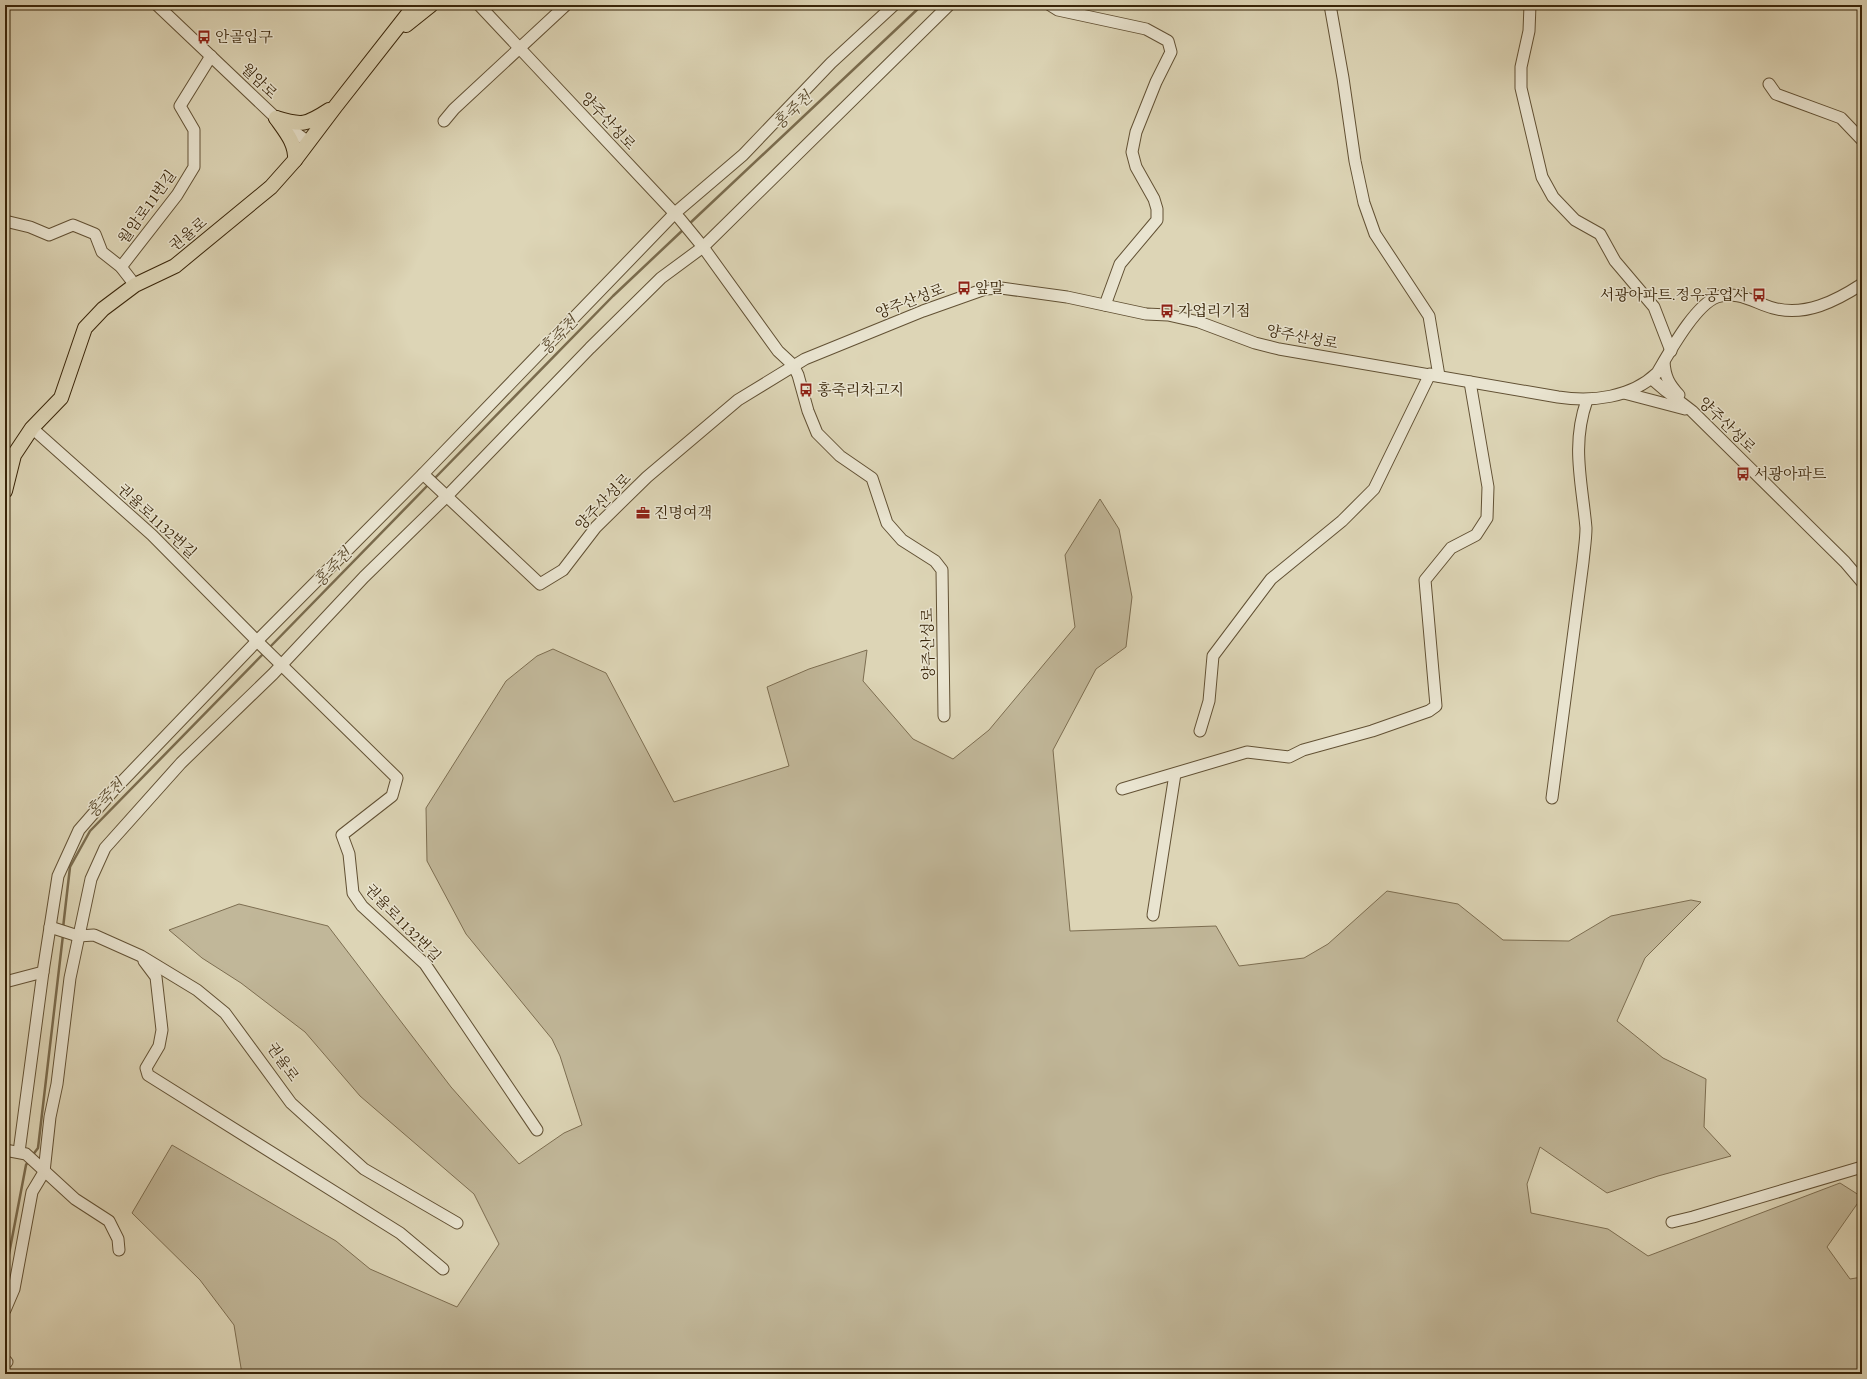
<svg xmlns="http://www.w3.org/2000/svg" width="1867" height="1379" font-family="'EB Garamond','Noto Serif KR',serif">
	<rect width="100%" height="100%" fill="#ddd5b6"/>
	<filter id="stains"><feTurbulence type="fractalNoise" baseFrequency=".005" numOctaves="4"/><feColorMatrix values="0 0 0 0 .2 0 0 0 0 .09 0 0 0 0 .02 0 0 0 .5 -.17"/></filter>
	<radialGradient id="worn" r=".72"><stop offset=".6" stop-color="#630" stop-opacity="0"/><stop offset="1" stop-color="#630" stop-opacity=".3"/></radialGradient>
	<path fill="#c1b799" stroke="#7d6e51" d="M1100,499l19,30 13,68 -6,50 -30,22 -43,81 17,181 146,-5 23,40 65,-8 24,-14 59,-53 71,13 45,36 66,1 42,-25 80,-16 10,2 -56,56 -28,63 46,37 43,21 -2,48 27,29 -73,20 -51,17 -67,-46 -13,37 4,29 77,16 40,27 192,-73 22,14 -35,50 23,32 12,-2v97h-1620l-8,-49 -34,-45 -68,-67 40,-68 164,96 34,28 87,38 42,-63 -25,-50 -114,-98 -55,-64 -64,-49 -39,-25 -33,-28 70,-26 89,22 123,161 68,77 45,-31 18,-8 -22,-69 -8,-17 -86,-105 -39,-73 -1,-53 80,-127 31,-25 16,-7 53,24 68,129 115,-36 -22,-79 42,-18 58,-19 -4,31 50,58 40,20 36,-29 86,-103 -10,-72z"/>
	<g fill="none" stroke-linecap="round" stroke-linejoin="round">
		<g stroke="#7a6b4d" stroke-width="2.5">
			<path d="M688,225l234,-220"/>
			<path d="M434,479l179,-183 72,-68"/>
			<path d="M269,648l160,-164"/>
			<path d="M63,928l7,-61 20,-36 174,-178"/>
			<path d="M32,1156l6,-8 25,-213"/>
			<path d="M5,1275l21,-110 3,-5"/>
		</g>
		<g stroke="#625134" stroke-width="13">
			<g id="minor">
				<path d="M157,5l119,113 32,24"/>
				<path d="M479,5l201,214 23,28 75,104 15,14 5,10 10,36 9,22 23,23 32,22 15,45 15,17 33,21 7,9 2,146"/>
				<path d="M1050,5l8,5 88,19 22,12 3,11 -15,30 -20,50 -4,20 4,15 18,32 3,10v11l-37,44 -15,41"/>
				<path d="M1330,5l13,73 12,83 9,42 11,31 54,82 10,60"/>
				<path d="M1530,5l-1,26 -8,36v21l21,89 11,20 22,23 25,14 15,27 39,46 17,44"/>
				<path d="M1769,84l7,10 65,24 21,22"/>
				<path d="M444,121l10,-12 112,-104"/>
				<path d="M5,221l25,6 19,8 24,-10 22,9 7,18 19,15 14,18"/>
				<path d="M121,267l56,-72 17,-28v-37l-14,-24 31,-50"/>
				<path d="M1664,362c1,15 5,22 15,33"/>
				<path d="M1652,379l14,12 26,20 153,151 17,20"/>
				<path d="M1624,393l61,16"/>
				<path d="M32,428l120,107 105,106 140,137 -5,18 -50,39 7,19 4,39 9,13 63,58 112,166"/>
				<path d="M423,474l117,110 23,-14 33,-43 51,-50 91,-77 67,-41 118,-48 62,-22 16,-1 66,9 79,17 22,1 31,7 56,21 24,6 279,48c34,5 73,1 99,-24 12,-20 38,-68 60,-76 20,-7 38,6 56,11 32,9 63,-7 89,-24"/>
				<path d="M1200,731l9,-30 4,-45 58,-77 71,-58 32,-32 56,-115"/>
				<path d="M1122,789l125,-37 42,5 14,-7 69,-19 57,-20 7,-5 -11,-126 26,-32 25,-13 11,-17 1,-31 -18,-105"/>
				<path d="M1552,798l31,-236c1,-11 3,-23 3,-34 -4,-46 -15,-83 1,-128"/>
				<path d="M1153,915l22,-141"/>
				<path d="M50,927l28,9 16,-1 47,21 56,34 28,23 66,90 73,66 93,54"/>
				<path d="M144,961l12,16 6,53 -3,16 -13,22 2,7 252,158 43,36"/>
				<path d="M5,982l38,-10 15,-96 21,-46 34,-39 144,-150 166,-167 252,-261 68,-58 88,-92 63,-58"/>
				<path d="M5,1150l21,4 49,45 34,22 9,18 1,11"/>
				<path d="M19,1152l24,-180"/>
				<path d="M1672,1222l21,-5 169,-50"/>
				<path d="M5,1310l9,-21 18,-97 12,-20 6,-55 7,-33 13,-106 21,-99 14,-31 76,-85 92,-89 91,-97 85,-83 141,-146 71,-70 42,-31 246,-242"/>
				<path d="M5,1360l2,2"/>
			</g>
		</g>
		<g stroke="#392509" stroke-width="16">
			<g id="major">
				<path d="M406,25l25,-20"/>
				<path d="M276,118c26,8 30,7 53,-8"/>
				<path d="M276,118c9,13 20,25 19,42"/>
				<path d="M5,491l9,-36 18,-27 29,-30 24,-70 18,-19 32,-24 40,-19 96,-79 24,-27 40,-53 80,-102"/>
			</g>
		</g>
		<use href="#minor" stroke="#e9e4d0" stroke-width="11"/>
		<use href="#major" stroke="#ddd5b6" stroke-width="14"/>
	</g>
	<defs>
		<g id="bus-bare" transform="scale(1.08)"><path d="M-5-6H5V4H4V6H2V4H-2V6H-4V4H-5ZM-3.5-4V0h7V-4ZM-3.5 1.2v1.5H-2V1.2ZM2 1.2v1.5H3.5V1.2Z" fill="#8f2418" stroke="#e9e4d0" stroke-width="2.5" paint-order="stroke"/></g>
		<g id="office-bare" transform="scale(1.08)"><path d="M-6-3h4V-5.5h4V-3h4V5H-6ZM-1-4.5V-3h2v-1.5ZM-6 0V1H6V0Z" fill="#8f2418" stroke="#e9e4d0" stroke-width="2.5" paint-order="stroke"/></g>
	</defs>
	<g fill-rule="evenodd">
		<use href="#bus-bare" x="204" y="37"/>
		<use href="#bus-bare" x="964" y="288"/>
		<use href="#bus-bare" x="1759" y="295"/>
		<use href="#bus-bare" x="1167" y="311"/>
		<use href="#bus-bare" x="806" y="390"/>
		<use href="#bus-bare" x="1743" y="474"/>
		<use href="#office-bare" x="643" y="513"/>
	</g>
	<g text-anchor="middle" stroke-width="3" stroke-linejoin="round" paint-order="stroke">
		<g font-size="15" fill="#392509" stroke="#e9e4d0" text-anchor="start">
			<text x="215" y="42">안골입구</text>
			<text x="975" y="293">앞말</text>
			<text x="1748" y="300" text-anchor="end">서광아파트.정우공업사</text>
			<text x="1178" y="316">가업리기점</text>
			<text x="817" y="395">홍죽리차고지</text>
			<text x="1754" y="479">서광아파트</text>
			<text x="654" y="518">진명여객</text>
		</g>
		<g font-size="15" fill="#392509" stroke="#e9e4d0">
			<text transform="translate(259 81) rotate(44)" y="5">월암로</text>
			<text transform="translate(608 121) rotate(47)" y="5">양주산성로</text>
			<text transform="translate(147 207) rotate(-54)" y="5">월암로11번길</text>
			<text transform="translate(188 234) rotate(-40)" y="5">권율로</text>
			<text transform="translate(910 301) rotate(-21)" y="5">양주산성로</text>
			<text transform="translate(1302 337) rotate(11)" y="5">양주산성로</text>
			<text transform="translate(1727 425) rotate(44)" y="5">양주산성로</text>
			<text transform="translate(603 502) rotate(-46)" y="5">양주산성로</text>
			<text transform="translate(157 521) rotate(43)" y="5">권율로1132번길</text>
			<text transform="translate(928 644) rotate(-91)" y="5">양주산성로</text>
			<text transform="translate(403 923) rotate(46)" y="5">권율로1132번길</text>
			<text transform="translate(283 1062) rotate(55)" y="5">권율로</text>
		</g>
		<g font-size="16" font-style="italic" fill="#59482b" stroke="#e9e4d0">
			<text transform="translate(792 110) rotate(-43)" y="6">홍죽천</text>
			<text transform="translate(558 335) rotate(-46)" y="6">홍죽천</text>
			<text transform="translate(332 567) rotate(-46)" y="6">홍죽천</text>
			<text transform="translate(105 798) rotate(-46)" y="6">홍죽천</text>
		</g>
	</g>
	<rect width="1867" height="1379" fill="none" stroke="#ddd5b6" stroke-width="20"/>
	<rect x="6" y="6" width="1855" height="1367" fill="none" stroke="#392509" stroke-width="2"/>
	<rect x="10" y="10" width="1847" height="1359" fill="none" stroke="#392509"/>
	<rect width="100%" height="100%" filter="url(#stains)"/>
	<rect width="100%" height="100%" fill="url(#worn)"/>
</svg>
